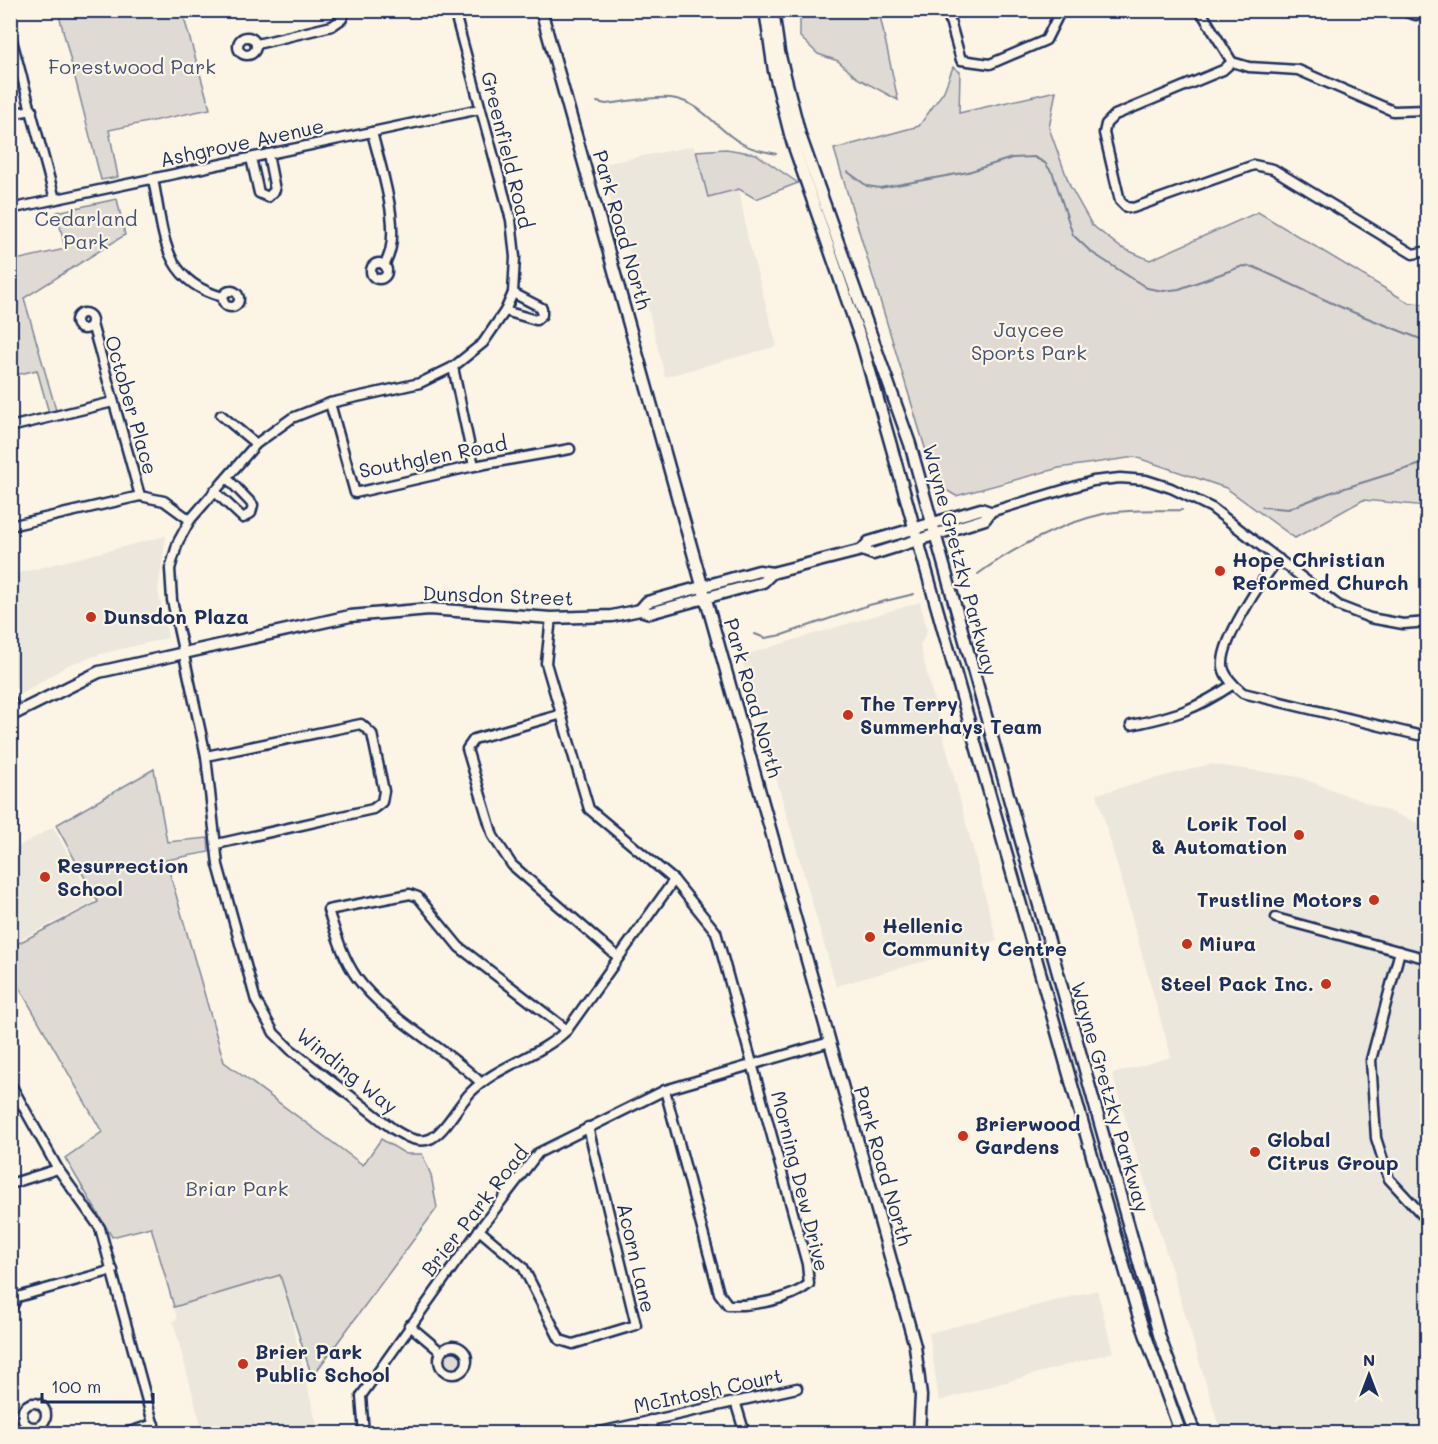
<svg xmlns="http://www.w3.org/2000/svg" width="1438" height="1444" font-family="Mali,sans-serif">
	<rect width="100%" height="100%" fill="#fcf5e5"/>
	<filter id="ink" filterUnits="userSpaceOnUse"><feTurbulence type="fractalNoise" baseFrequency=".0167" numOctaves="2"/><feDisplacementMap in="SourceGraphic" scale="12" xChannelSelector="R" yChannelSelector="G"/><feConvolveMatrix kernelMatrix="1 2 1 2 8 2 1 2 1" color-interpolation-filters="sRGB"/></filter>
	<g filter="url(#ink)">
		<g fill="#ece7dc">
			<path d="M693,146l15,51 31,-8 9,50 29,107 -112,31 -21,-85 -46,-127z"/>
			<path d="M166,536l-8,55 10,47 -67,16 -33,11 -48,30 -9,-16v-104z"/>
			<path d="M920,602l7,29 -7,15 77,295 -161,45 -95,-330z"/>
			<path d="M1210,764l89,13 128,49v607h-206l-109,-359 59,-17 -74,-263z"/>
			<path d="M53,827l41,75 -83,42v-93z"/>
			<path d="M280,1274l39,159h-116l-30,-112 4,-2 -3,-12z"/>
			<path d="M1097,1290l16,62 -174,49 -10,-68z"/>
		</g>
		<g fill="#dfdbd4" stroke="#7d8599" stroke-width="1.5">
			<path d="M58,11h124l28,98 -101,21 9,47 -17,3z"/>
			<path d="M800,11h79l19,89 -41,-22 -19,-17 -20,-7 -18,-17z"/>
			<path d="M953,67l7,5 -1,41 97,-22 -7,37 21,58 22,39 28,22 30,13 108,-48 151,91 18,1v202l-64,-6 -68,38 -69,-50 -91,-31 -76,11 -103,28 -20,-12 -102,-335 85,-23 25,-35z"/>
			<path d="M726,149l30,5 42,29 -42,16 -17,-10 -31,8 -12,-46z"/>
			<path d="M117,199l8,36 -101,63 32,112 -7,3 -12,-43 -26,6v-115l54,-12 -8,-37z"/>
			<path d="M154,769l13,73 41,-4 1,14 -43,8 58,202 139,103 18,-26 25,15h16l9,21 6,33 -125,169 -32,-102 -106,32 -23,-80 -39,10 -47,-79 37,-26 -91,-159v-26l87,-45 -42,-77z"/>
			<circle cx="453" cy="1360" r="11"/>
		</g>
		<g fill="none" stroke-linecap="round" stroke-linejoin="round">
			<g stroke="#767f94" stroke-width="2">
				<path d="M597,102l9,2c20,-2 45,-8 65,-6 31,4 45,31 70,45 11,7 23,8 35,11"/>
				<path d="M848,172l19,14 13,2 88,-16 44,-14 22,-1 11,6 8,11 20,61 18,17 56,36 16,3 16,-2 64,-23 11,1 91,42 83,33"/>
				<path d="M1262,507l26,2 41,-16 99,-31"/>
				<path d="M978,574c36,-26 81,-50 125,-60 26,-5 52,-3 79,-4"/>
				<path d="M755,634l10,4 17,-3 87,-30 45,-11"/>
			</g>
			<g stroke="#1b2f5e" stroke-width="13">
				<g id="minor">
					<path d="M454,10l57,210 4,37 -2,36 -8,18 -22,32 -30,24 -33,16 -90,20 -38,15 -36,26 -66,76 -12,22 -8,27 2,31 34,156 12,109 38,136 18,32 16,16 103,80c11,7 26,16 39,9 15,-9 26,-33 39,-46 27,-27 68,-35 96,-62l107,-150"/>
					<path d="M947,10l14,50 29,4 56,-24 15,-30"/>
					<path d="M1200,10l32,52 17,5 49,3 95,41 35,-1"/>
					<path d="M1399,10l17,5 3,-5"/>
					<path d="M10,33l45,166"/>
					<circle cx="247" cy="46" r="9"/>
					<path d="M257,44l75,-18 10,-7 4,-9"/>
					<path d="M1232,62l-9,8 -108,45 -9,9 -2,9 16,68 6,6 7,1 121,-43 19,4 140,85 15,-3"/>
					<path d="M1424,111l4,9"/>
					<path d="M10,114l22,-4"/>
					<path d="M372,132c8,34 33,103 12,133"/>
					<path d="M251,158l8,35 9,4 7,-7 -7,-36"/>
					<path d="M153,179c11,53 8,102 70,118"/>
					<path d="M10,209l470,-100"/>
					<circle cx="379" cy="271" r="8"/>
					<circle cx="231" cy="299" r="8"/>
					<path d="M505,311l31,9 6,-5v-7l-29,-15"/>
					<circle cx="84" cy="321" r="8"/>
					<path d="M92,324l48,172"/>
					<path d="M453,367l21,99"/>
					<path d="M330,403l25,90 119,-27 96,-17"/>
					<path d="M221,415l35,29"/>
					<path d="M10,427l103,-25"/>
					<path d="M214,491l29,27 8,-5 2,-8 -26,-27"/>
					<path d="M990,512l103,-31 27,-3 26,2 25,8 41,20 127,98 31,12 33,6 25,-2"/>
					<path d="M10,526l130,-30 24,5 26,19"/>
					<path d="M1279,559c-17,20 -56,79 -56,104 -1,11 11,23 20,30l175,42 10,-3"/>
					<path d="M551,618l-5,45 43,146 85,71 42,52 91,332 2,20c-19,16 -56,22 -81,21l-9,-12 -54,-203"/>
					<path d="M10,699l7,13"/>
					<path d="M559,715l-85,24 -7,10 26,87 19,29 106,92"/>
					<path d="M1131,725c43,-9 64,-15 101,-40"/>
					<path d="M206,756l155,-32 11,10 12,57 -2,11 -9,7 -156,35"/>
					<path d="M1276,918l152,41"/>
					<path d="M1400,951l-29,109 5,78 13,41 39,42"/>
					<path d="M10,1083l48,86 42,59 56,206"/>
					<path d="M481,1083c-36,-36 -95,-65 -124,-105 -14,-20 -21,-44 -29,-68l82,-16 8,3 41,50 108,83"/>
					<path d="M10,1184l48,-15"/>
					<path d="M479,1230l44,37 37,73 13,4 63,-19 -48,-198"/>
					<path d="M10,1291l5,11 -5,8"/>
					<path d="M14,1298l99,-28"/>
					<path d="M409,1325l32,27"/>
					<circle cx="453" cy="1360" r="14"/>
					<path d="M735,1401l10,33"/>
					<circle cx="34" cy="1415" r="12"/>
					<path d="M650,1420l4,14"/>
					<path d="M123,1434l31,-10"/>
					<path d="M364,1434l-3,-38 118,-166 59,-77 127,-63 165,-48"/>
					<path d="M591,1434l206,-46"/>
				</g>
			</g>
			<g stroke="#1b2f5e" stroke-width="15">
				<g id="major">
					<path d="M541,10l374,1336 6,50 -2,38"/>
					<path d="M765,10l9,61 17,67 71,205 234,827 42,144 43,120"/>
					<path d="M773,10l6,42 21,83 110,309 250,894 35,96"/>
					<path d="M640,610l7,-8 112,-31 13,2 90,-23 7,-8 112,-33 9,3 -5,7 -112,35 -11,-4"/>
					<path d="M10,716l89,-44 251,-56 79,-7 122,9 61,-2 28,-6 10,3 113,-31 9,-9"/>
				</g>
			</g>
			<use href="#minor" stroke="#fcf5e5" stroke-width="8"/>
			<use href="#major" stroke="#fcf5e5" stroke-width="10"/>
		</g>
	</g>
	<g fill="#c8321e" stroke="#fcf5e5" stroke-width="2">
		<circle cx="1220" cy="571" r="6"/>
		<circle cx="91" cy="617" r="6"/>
		<circle cx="848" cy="715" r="6"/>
		<circle cx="1299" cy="835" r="6"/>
		<circle cx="45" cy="877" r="6"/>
		<circle cx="1374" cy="900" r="6"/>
		<circle cx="870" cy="937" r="6"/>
		<circle cx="1187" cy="944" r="6"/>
		<circle cx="1326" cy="984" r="6"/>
		<circle cx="963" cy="1136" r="6"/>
		<circle cx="1255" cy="1152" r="6"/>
		<circle cx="243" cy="1364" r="6"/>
	</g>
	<g text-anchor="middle" stroke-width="4.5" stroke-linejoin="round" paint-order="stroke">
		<g font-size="20" fill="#425176" stroke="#fcf5e5">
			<text x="132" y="74">Forestwood Park</text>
			<text x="86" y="226">Cedarland<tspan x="86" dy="23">Park</tspan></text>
			<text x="1029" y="337">Jaycee<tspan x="1029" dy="23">Sports Park</tspan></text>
			<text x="237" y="1196">Briar Park</text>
		</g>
		<g font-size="20" fill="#1b2f5e" stroke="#fcf5e5">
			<text transform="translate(242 143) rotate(-12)" y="7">Ashgrove Avenue</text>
			<text transform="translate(507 150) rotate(76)" y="7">Greenfield Road</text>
			<text transform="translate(622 230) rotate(74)" y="7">Park Road North</text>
			<text transform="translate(131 405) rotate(74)" y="7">October Place</text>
			<text transform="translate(433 457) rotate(-11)" y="7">Southglen Road</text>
			<text transform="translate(960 560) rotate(75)" y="7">Wayne Gretzky Parkway</text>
			<text transform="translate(498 596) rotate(2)" y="7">Dunsdon Street</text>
			<text transform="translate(753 698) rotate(74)" y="7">Park Road North</text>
			<text transform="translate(347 1071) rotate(39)" y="7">Winding Way</text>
			<text transform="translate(1110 1097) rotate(74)" y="7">Wayne Gretzky Parkway</text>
			<text transform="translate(883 1166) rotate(74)" y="7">Park Road North</text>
			<text transform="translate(800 1181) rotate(76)" y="7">Morning Dew Drive</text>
			<text transform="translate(475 1211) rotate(-52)" y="7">Brier Park Road</text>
			<text transform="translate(636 1258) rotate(77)" y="7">Acorn Lane</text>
			<text transform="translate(708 1391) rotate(-12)" y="7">McIntosh Court</text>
		</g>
		<g font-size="20" font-weight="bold" fill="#1b2f5e" stroke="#fcf5e5" text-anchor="start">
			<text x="1232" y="567">Hope Christian<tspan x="1232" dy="23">Reformed Church</tspan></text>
			<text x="103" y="624">Dunsdon Plaza</text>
			<text x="860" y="711">The Terry<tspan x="860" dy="23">Summerhays Team</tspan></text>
			<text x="1287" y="831" text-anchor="end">Lorik Tool<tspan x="1287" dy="23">&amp; Automation</tspan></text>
			<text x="57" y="873">Resurrection<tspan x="57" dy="23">School</tspan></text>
			<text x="1362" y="907" text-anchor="end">Trustline Motors</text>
			<text x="882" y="933">Hellenic<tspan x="882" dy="23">Community Centre</tspan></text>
			<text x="1199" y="951">Miura</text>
			<text x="1314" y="991" text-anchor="end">Steel Pack Inc.</text>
			<text x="975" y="1131">Brierwood<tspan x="975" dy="23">Gardens</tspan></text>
			<text x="1267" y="1147">Global<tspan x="1267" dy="23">Citrus Group</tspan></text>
			<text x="255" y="1359">Brier Park<tspan x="255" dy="23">Public School</tspan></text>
		</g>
	</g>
	<rect width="1438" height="1444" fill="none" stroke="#fcf5e5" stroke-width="36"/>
	<rect x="18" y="18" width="1402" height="1408" fill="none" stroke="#1b2f5e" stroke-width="2" filter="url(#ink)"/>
	<g transform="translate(1369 1375)" stroke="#fcf5e5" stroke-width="4.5" paint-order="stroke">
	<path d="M0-4.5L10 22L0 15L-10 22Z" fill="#1b2f5e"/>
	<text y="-9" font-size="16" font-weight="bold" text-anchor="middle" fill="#1b2f5e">N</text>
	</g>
	<path d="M42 1393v9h111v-9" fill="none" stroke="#1b2f5e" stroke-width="3"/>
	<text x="51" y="1393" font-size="18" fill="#1b2f5e" stroke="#fcf5e5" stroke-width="4.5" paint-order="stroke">100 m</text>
</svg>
